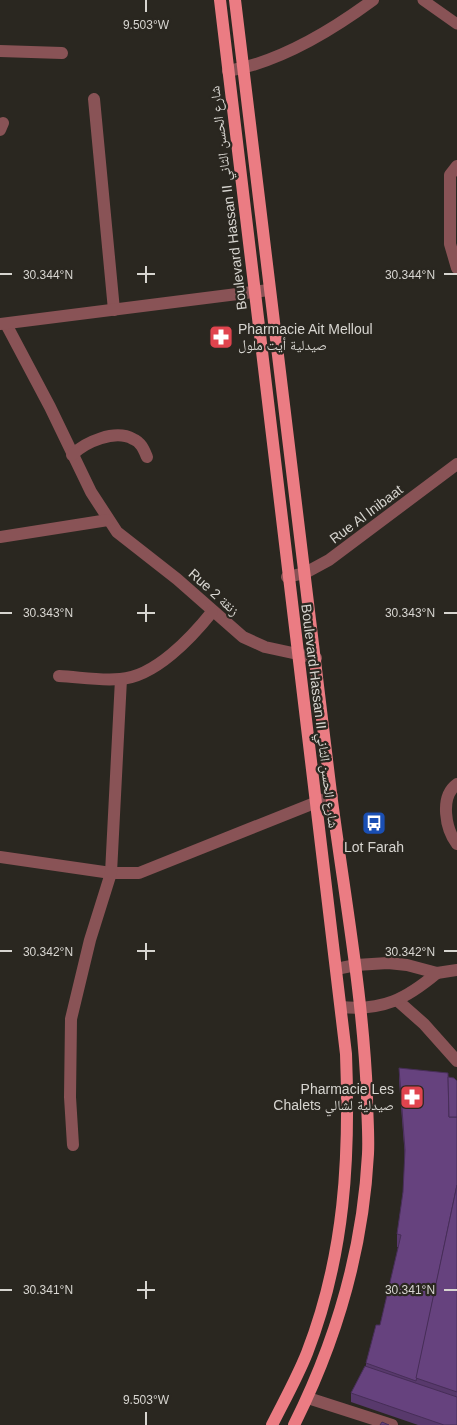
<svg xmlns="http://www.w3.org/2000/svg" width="457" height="1425" font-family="Arial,'Noto Naskh Arabic',sans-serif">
	<rect width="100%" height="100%" fill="#2a2720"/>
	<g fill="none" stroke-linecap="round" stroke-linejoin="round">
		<path stroke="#895356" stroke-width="11" d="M423,0l34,24"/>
		<g stroke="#895356" stroke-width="12">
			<path d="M0,51l62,2"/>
			<path d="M228,71c52,-9 103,-40 145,-71"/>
			<path d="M94,99l20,211"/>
			<path d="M0,130l3,-7"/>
			<path d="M457,166l-7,9v69l7,24"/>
			<path d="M6,324l44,83 41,85 26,40 60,47 66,58 22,10 51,11"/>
			<path d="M72,455c13,-13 43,-26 61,-16 8,3 11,11 14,18"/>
			<path d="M0,537l108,-17"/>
			<path d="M287,577l18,-4 24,-13 128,-96"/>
			<path d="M59,676c20,1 41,5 61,3 35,-2 72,-42 92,-67"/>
			<path d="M457,784c-18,13 -11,46 0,60"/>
			<path d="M0,857l111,16h28l193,-77"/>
			<path d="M398,1001l26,23 33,37"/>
			<path d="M73,1145l-3,-48 1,-78 19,-79 21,-67 10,-194"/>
			<path d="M308,1398l84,27"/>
		</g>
		<g stroke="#895356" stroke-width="12">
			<path d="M0,324l269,-34"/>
			<path d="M336,969l20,-4 32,-2 19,2 30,8 20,-3"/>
			<path d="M341,1007c42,4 65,-8 96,-34"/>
		</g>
		<g stroke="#eb7c83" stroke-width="12">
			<path d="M220,0l126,1054c4,104 -1,201 -39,299 -10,25 -23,48 -35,72"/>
			<path d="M235,0c32,264 64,529 96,793 13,101 32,201 36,303 0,19 2,39 1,58 -5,96 -31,185 -74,271"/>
		</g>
	</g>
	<path fill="#58396c" d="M399,1068l49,9 9,4v344h-39l-67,-23v-9l15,-27v-3l14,-38 19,-78h-2v-13l6,-42 2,-34 -6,-77z"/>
	<g fill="#66427e" stroke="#472e58">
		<path d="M399,1068l49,5 1,44h8v68l-41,196 -50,-18 10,-38h4l21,-90 -4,-1 6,-42 2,-42z"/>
		<path d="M448,1077l6,1 3,3v36h-8z"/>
		<path d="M457,1185v207l-41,-14z"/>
		<path d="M365,1366l92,31v28h-13l-93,-32z"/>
		<path d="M382,1422l7,3h-9z"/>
	</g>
	<path fill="none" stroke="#d7d5d0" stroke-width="2" d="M146,0v12M146,266v17M0,274h12M137,274h18M444,274h13M146,604v18M0,613h12M137,613h18M444,613h13M146,943v17M0,951h12M137,951h18M444,951h13M146,1281v18M0,1290h12M137,1290h18M444,1290h13M146,1412v13"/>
	<defs>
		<g id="pharmacy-square" transform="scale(1.25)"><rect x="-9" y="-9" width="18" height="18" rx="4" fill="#e0444e" stroke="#2a2720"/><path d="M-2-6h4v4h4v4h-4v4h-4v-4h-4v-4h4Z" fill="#fff"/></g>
		<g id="bus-square" transform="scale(1.25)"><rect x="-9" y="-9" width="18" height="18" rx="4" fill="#1a4fb4" stroke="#2a2720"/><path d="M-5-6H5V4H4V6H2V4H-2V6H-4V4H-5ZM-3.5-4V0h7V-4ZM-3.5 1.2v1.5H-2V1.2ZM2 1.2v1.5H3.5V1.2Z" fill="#fff"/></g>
	</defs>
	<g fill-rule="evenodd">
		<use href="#pharmacy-square" x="221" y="337"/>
		<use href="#bus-square" x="374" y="823"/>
		<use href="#pharmacy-square" x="412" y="1097"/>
	</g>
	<g text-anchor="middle" stroke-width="4.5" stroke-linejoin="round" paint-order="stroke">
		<g font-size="14" fill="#d7d5d0" stroke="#2a2720">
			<text transform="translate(228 198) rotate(-97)" y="5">Boulevard Hassan II شارع الحسن الثاني</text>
			<text transform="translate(366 514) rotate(-37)" y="5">Rue Al Inibaat</text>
			<text transform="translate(214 592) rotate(42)" y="5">Rue 2 زنقة</text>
			<text transform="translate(320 716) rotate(83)" y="5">Boulevard Hassan II شارع الحسن الثاني</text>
		</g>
		<g font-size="14" fill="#d7d5d0" stroke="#2a2720" text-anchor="start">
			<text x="238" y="334">Pharmacie Ait Melloul<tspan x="238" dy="16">صيدلية أيت ملول</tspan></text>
			<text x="374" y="852" text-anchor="middle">Lot Farah</text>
			<text x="394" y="1094" text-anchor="end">Pharmacie Les<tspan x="394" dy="16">Chalets صيدلية لشالي</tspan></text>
		</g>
	</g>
	<g font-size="12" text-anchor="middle" fill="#d7d5d0" stroke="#2a2720" stroke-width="4.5" stroke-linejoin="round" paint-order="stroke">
		<text x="146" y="29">9.503°W</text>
		<text x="48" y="279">30.344°N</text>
		<text x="410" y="279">30.344°N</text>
		<text x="48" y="617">30.343°N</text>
		<text x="410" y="617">30.343°N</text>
		<text x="48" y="956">30.342°N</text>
		<text x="410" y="956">30.342°N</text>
		<text x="48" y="1294">30.341°N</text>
		<text x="410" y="1294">30.341°N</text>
		<text x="146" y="1404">9.503°W</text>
	</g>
</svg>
